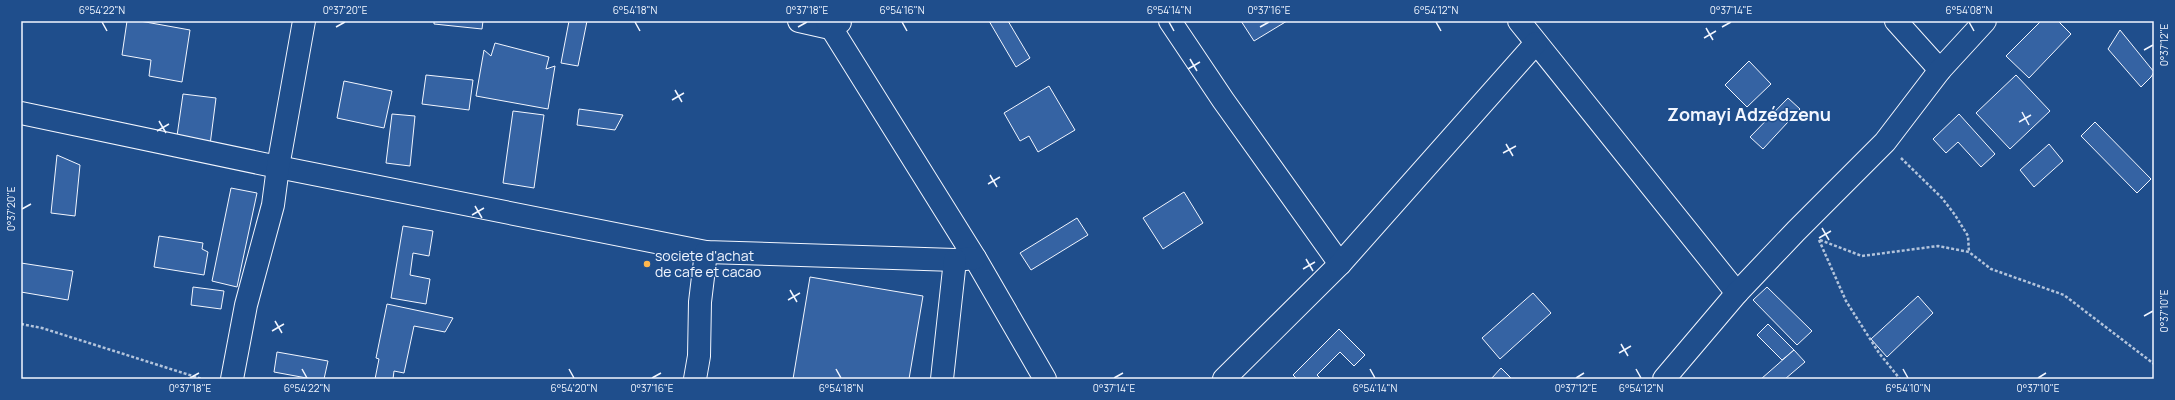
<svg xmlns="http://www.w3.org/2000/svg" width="2175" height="400" font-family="Manrope,sans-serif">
	<rect width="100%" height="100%" fill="#1f4e8c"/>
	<g fill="#3563a3" stroke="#f2f6ff">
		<path d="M127,21h13l50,9 -8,52 -33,-6 2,-16 -29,-5z"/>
		<path d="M434,21h49l-1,8 -48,-5z"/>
		<path d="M569,21h18l-9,45 -17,-3z"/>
		<path d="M989,21h19l22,37 -14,9z"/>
		<path d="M1241,21h46l-33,20z"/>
		<path d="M2041,21h17l13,13 -42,44 -23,-22z"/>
		<path d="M2120,30l34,42 -3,5 -10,10 -33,-38z"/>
		<path d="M495,43l54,14 -3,12 9,-3 -7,43 -72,-13 8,-46 7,6z"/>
		<path d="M1749,61l22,23 -24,23 -22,-22z"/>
		<path d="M426,75l47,5 -4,30 -47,-6z"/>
		<path d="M2016,75l34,36 -40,38 -34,-36z"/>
		<path d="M344,81l48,10 -8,37 -47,-10z"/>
		<path d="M1049,86l26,44 -37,22 -9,-16 -9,5 -16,-28z"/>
		<path d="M183,94l33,4 -6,47 -21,-3 1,-5 -13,-1z"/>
		<path d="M1788,98l12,11 -37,40 -13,-12z"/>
		<path d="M579,109l44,6 -8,15 -38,-5z"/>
		<path d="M513,111l31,4 -10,73 -31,-5z"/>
		<path d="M392,114l23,2 -5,50 -24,-3z"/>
		<path d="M1959,114l36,40 -14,13 -23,-25 -12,11 -13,-14z"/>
		<path d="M2095,122l56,57 -14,14 -56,-57z"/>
		<path d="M2049,144l14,17 -29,26 -14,-17z"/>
		<path d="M57,155l23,10 -5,51 -24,-3z"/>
		<path d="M231,188l26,5 -20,94 -25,-6z"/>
		<path d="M1184,192l19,31 -40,26 -20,-31z"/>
		<path d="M1077,218l11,17 -57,35 -11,-17z"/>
		<path d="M403,226l30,5 -4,25 -16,-3 -3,22 20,4 -4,25 -35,-6z"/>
		<path d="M159,236l44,7 -1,6 6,3 -4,23 -50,-8z"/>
		<path d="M21,263l52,8 -5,29 -47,-8z"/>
		<path d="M810,277l113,19 -14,83h-116z"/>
		<path d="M193,287l31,4 -3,18 -30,-4z"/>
		<path d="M1767,287l45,44 -15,14 -44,-45z"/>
		<path d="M1533,293l18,20 -51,46 -18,-21z"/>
		<path d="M1918,296l15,17 -46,44 -16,-18z"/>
		<path d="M387,304l66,14 -8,14 -31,-6 -10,47 -10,-2 -1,8h-18l4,-20 -3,-1z"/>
		<path d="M1768,324l26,26 -12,10 -25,-25z"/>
		<path d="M1339,329l26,26 -11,11 -14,-14 -23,23 4,4h-24l-4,-4z"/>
		<path d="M1794,350l11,12 -20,17h-24z"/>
		<path d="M277,352l51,9 -4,18h-12l-38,-7z"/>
		<path d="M1501,368l11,11h-21z"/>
	</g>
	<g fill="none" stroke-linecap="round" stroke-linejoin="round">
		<g stroke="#f2f6ff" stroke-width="24">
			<g id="minor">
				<path d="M799,21l31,7 10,-6"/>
				<path d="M827,21l148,237 70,121"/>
				<path d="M1170,21l53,79 117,164"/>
				<path d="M1519,21l218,272"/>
				<path d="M1896,21l44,49"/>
				<path d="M21,113l257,54 428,85 249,8 20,-2"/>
				<path d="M232,379l14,-74 27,-100 5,-38 26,-146"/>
				<path d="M695,379l4,-23 1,-54 6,-50"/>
				<path d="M942,379l13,-119"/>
				<path d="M1224,379l116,-115 196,-221"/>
				<path d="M1664,379l73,-86 59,-62 89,-89 55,-72 45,-49"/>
			</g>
		</g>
		<g stroke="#b3c4dc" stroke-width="2.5" stroke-dasharray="3 2" stroke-linecap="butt">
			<path d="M1901,158l41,40 13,17 13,21 1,16"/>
			<path d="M1819,240l27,61 33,52 21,26"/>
			<path d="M1820,240l42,16 76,-10 31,6 22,17 73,26 90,69"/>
			<path d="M21,324l21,4 160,51"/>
		</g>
		<use href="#minor" stroke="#1f4e8c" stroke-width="22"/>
	</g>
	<path fill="none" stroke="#f2f6ff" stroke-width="1.5" d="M102,22l5,9M635,22l5,9M902,22l5,9M1169,22l5,9M1436,22l5,9M1969,22l5,9M336,27l9,-5M798,27l9,-5M1260,27l9,-5M1722,27l9,-5M1706,28l7,12M1704,38l12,-7M2144,50l9,-5M1190,59l7,12M1188,69l12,-7M675,90l7,12M672,100l12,-7M2022,112l7,13M159,121l7,12M2019,122l12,-7M157,131l12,-7M1506,144l7,12M1503,153l13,-7M990,175l7,12M988,184l12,-7M475,206l7,12M22,209l9,-5M472,215l12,-7M1822,228l7,12M1819,238l12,-7M1306,259l7,12M1303,269l12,-7M790,290l7,12M788,300l12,-7M2144,316l9,-5M275,321l7,12M272,331l12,-7M1621,344l7,12M1619,353l12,-7M302,369l5,9M569,369l5,9M836,369l5,9M1370,369l5,9M1636,369l5,9M1903,369l5,9M190,378l9,-5M652,378l9,-5M1114,378l9,-5M1576,378l8,-5M2038,378l8,-5"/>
	<circle fill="#ffb74d" stroke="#1f4e8c" stroke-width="1.5" cx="647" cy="264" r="4"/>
	<g text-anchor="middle" stroke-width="3" stroke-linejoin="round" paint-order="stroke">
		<g font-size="14" fill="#f2f6ff" stroke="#1f4e8c" text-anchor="start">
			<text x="655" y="261">societe d'achat<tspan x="655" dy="16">de cafe et cacao</tspan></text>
		</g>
		<g font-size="18" font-weight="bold" fill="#f2f6ff" stroke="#1f4e8c">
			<text x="1749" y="121">Zomayi Adzédzenu</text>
		</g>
	</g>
	<rect width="2175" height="400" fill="none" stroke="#1f4e8c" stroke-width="44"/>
	<rect x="22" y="22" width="2131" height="356" fill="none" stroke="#f2f6ff" stroke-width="1.5"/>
	<g font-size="10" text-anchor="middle" fill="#f2f6ff">
		<text x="102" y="14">6°54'22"N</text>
		<text x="345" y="14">0°37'20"E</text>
		<text x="635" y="14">6°54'18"N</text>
		<text x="807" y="14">0°37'18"E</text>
		<text x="902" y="14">6°54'16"N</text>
		<text x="1169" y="14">6°54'14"N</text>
		<text x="1269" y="14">0°37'16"E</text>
		<text x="1436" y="14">6°54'12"N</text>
		<text x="1731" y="14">0°37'14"E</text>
		<text x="1969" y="14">6°54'08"N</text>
		<text transform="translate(2164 45) rotate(-90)" y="4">0°37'12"E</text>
		<text transform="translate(11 209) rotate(-90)" y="4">0°37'20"E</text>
		<text transform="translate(2164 311) rotate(-90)" y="4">0°37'10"E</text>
		<text x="190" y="392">0°37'18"E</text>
		<text x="307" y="392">6°54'22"N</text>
		<text x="574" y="392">6°54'20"N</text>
		<text x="652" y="392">0°37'16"E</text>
		<text x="841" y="392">6°54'18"N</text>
		<text x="1114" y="392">0°37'14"E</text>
		<text x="1375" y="392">6°54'14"N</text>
		<text x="1576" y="392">0°37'12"E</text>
		<text x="1641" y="392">6°54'12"N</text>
		<text x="1908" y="392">6°54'10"N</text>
		<text x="2038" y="392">0°37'10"E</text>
	</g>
</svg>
